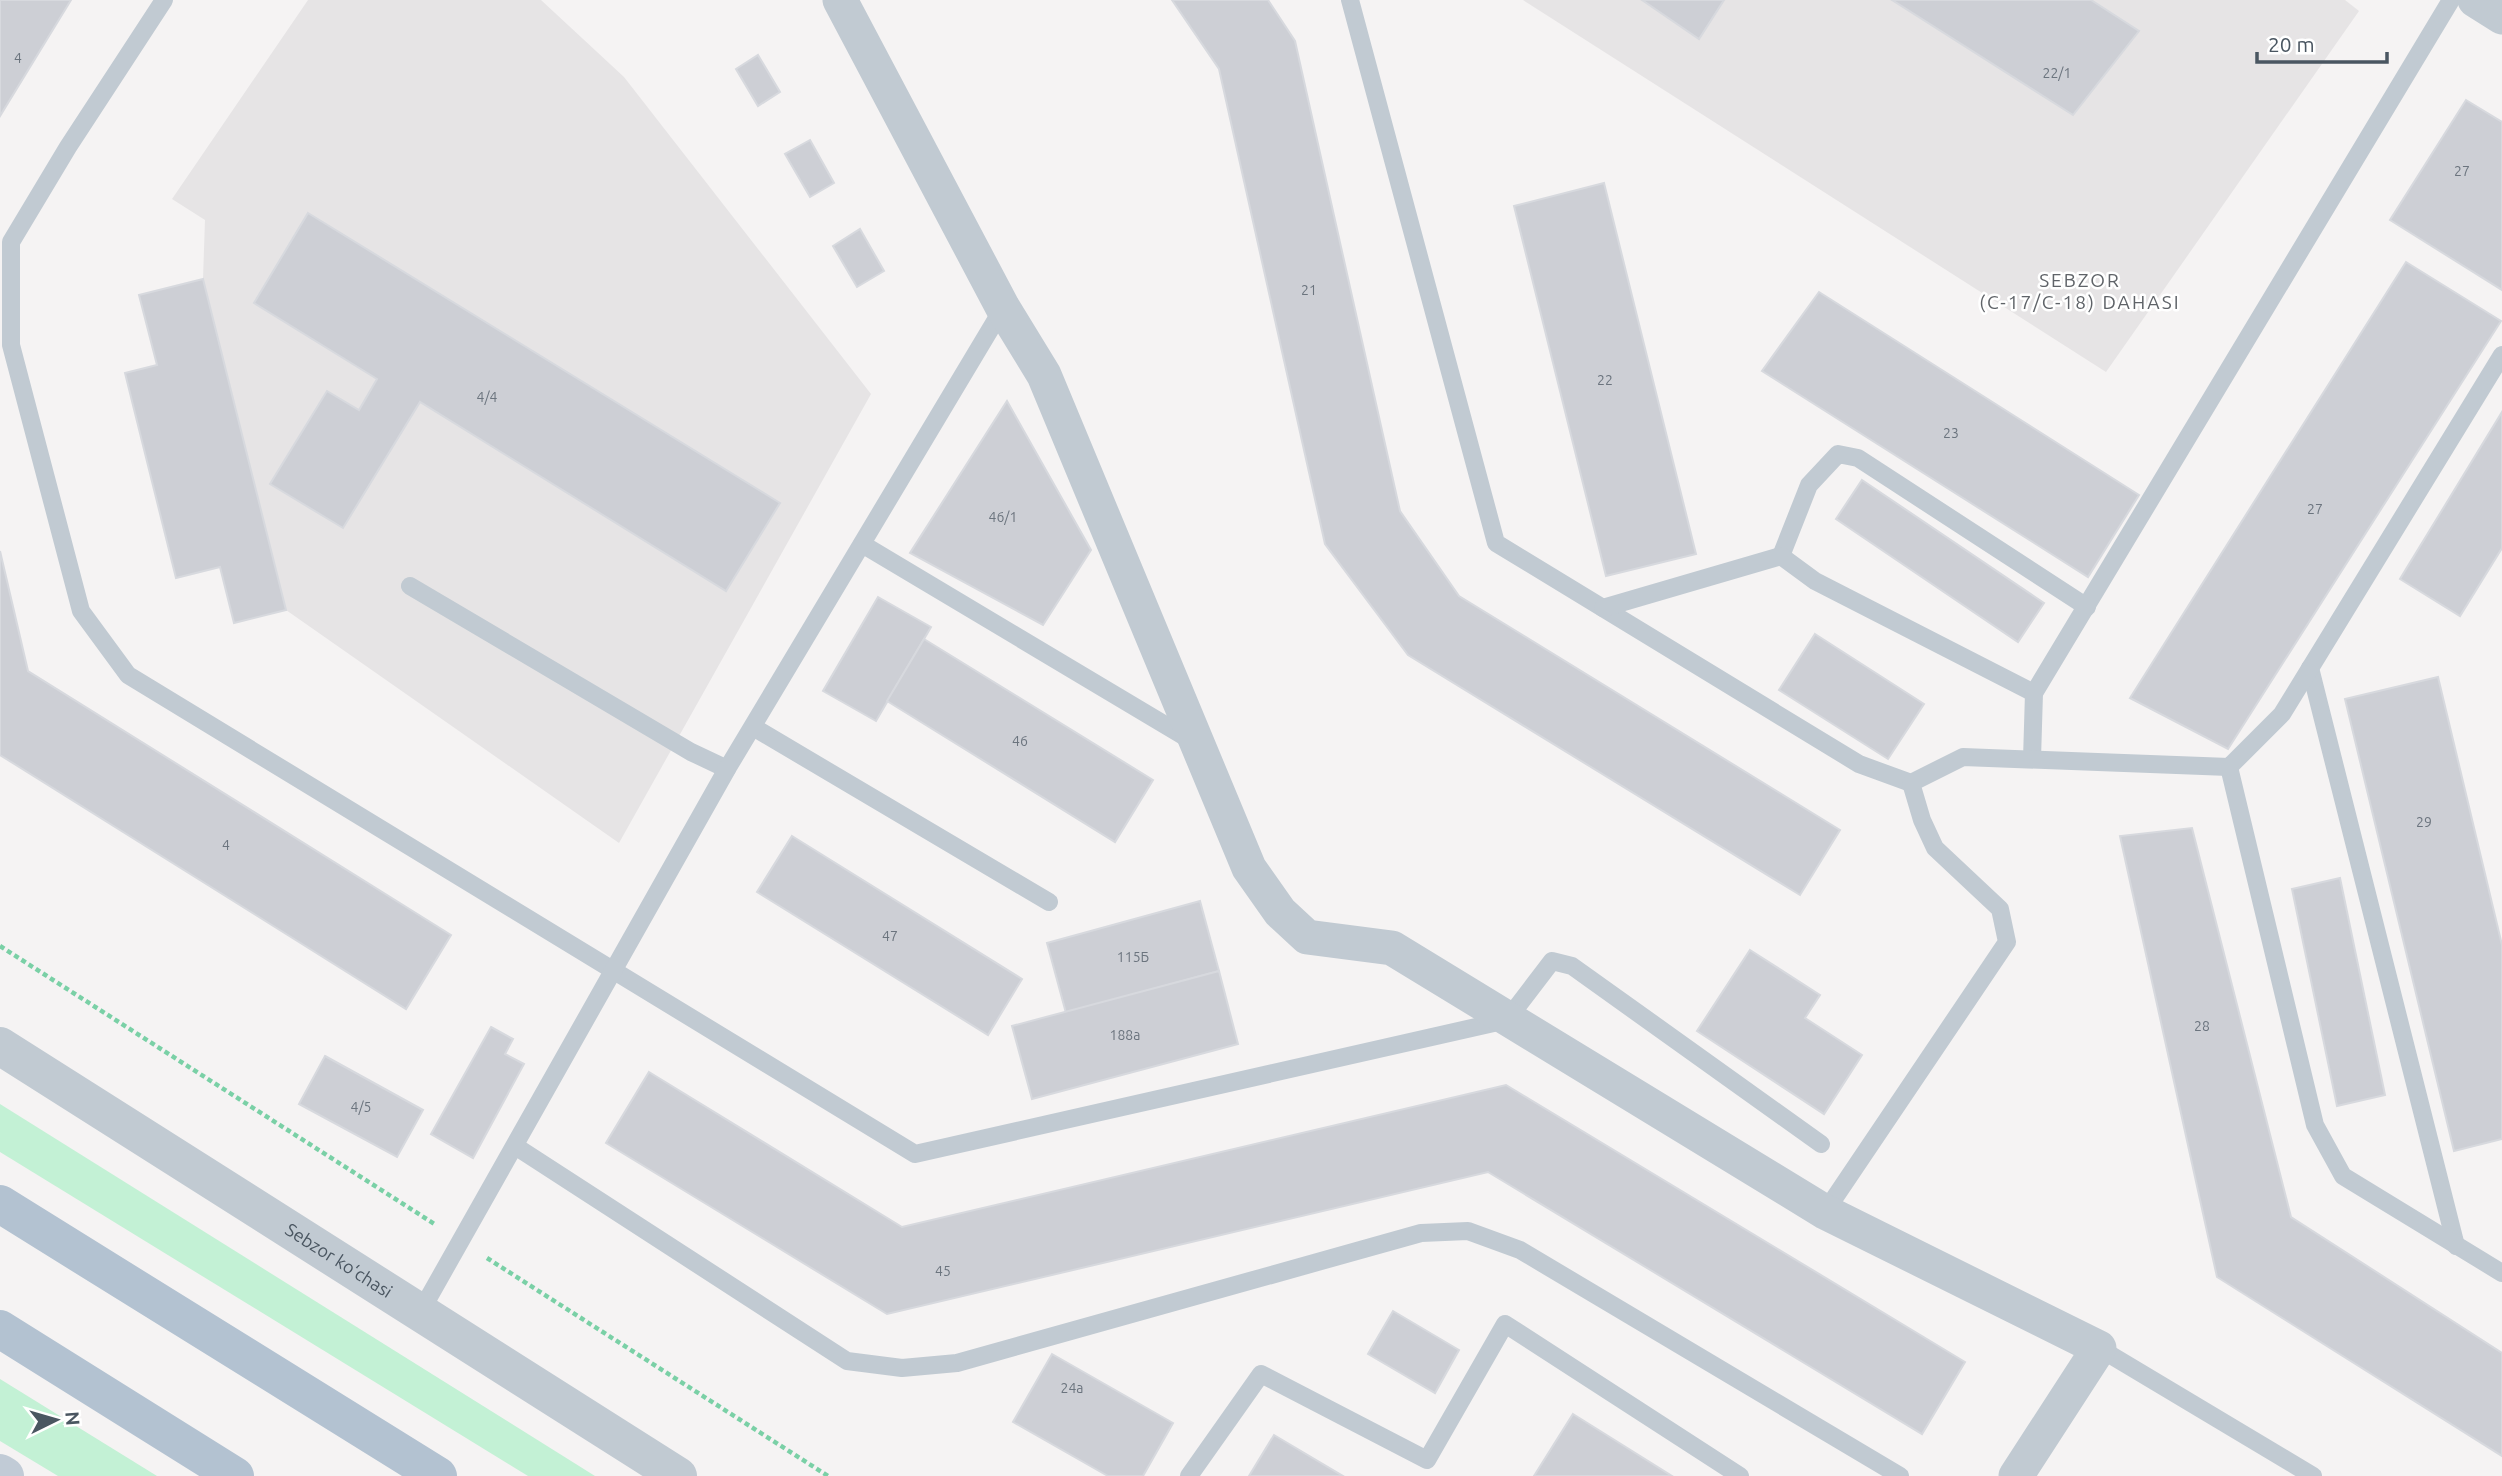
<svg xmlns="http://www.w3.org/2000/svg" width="2502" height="1476" font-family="Ubuntu,sans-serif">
	<rect width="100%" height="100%" fill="#f5f3f3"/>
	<g fill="#e6e4e5">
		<path d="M308,0h233l83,77 247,317 -252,449 -333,-233 -83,-331 2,-59 -33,-21z"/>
		<path d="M1523,0h822l14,11 -253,361z"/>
	</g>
	<g fill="#c3f1d5">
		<path d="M0,1104l595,372h-67l-528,-324z"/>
		<path d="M0,1379l157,97h-99l-58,-35z"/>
	</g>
	<g fill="#cdcfd5" stroke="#d7d9de" stroke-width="2">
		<path d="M0,0h71l-71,116z"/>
		<path d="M1172,0h96l27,41 105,470 59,85 381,234 -40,65 -392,-240 -83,-111 -106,-475z"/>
		<path d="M1642,0h82l-25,39z"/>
		<path d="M1892,0h199l48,31 -66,84z"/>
		<path d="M758,55l22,37 -22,14 -22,-37z"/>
		<path d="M2466,100l36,22v168l-112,-70z"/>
		<path d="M810,140l24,43 -24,14 -25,-43z"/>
		<path d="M1604,183l92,371 -90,22 -92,-370z"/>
		<path d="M308,213l472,290 -54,88 -306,-189 -77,126 -73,-44 57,-93 32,19 18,-31 -123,-76z"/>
		<path d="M860,229l24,42 -27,16 -24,-41z"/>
		<path d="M2406,262l95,59 -273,428 -98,-51z"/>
		<path d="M203,279l83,331 -52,13 -14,-56 -44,11 -51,-205 32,-8 -18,-70z"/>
		<path d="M1819,292l320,203 -51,82 -326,-206z"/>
		<path d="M1007,401l84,149 -48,75 -133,-72z"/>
		<path d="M2502,412v136l-42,68 -60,-37z"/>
		<path d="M1862,480l182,123 -26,39 -182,-123z"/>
		<path d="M0,551l28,120 423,264 -45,74 -406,-254z"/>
		<path d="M878,597l53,30 -55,94 -53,-30z"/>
		<path d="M1815,634l109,70 -36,55 -109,-69z"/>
		<path d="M924,639l229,141 -38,62 -228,-141z"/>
		<path d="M2438,677l64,268v194l-48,12 -109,-452z"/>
		<path d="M2192,828l99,389 211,136v103l-285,-179 -97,-441z"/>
		<path d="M792,836l230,143 -34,56 -231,-143z"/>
		<path d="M2340,878l45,217 -48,11 -45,-217z"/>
		<path d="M1200,901l19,70 -153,42 -19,-70z"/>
		<path d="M1750,950l70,45 -15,23 57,37 -38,59 -127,-83z"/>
		<path d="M1219,971l19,73 -206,55 -20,-73z"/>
		<path d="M491,1027l22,12 -8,15 19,10 -51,94 -42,-24z"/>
		<path d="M325,1056l98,54 -26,47 -98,-53z"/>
		<path d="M649,1072l253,155 604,-142 459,277 -43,72 -434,-262 -601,142 -281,-171z"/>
		<path d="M1393,1311l66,39 -24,43 -67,-39z"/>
		<path d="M1052,1354l121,69 -30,53h-35l-95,-54z"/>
		<path d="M1573,1414l99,62h-138z"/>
		<path d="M1274,1435l69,41h-94z"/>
	</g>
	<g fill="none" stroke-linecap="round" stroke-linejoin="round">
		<g stroke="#7ad0a6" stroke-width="4.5" stroke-dasharray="5 3.5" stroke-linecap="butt">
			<path d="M0,946l436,279"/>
			<path d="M487,1258l341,218"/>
		</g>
		<g stroke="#c1cad2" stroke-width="18">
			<path d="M164,0l-96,147 -57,95v103l70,266 47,64 787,479 592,-134 45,-59 20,5 249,178"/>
			<path d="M1350,0l146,543 363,221 52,19"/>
			<path d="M862,544l330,197"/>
			<path d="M1781,556l28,-71 29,-31 20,4 229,149"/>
			<path d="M410,586l281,166 36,17"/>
			<path d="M1603,608l178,-52 34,25 219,112"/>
			<path d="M2310,668l146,578"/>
			<path d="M753,727l296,175"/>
			<path d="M2032,759l2,-66 417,-693"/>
			<path d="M2229,767l86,358 28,51 159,97"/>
			<path d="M515,1146l332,215 55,7 55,-5 464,-130 47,-2 52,19 380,226"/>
			<path d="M1825,1212l182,-270 -7,-33 -65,-61 -13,-28 -11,-37 52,-26 266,10 53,-53 220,-359"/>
			<path d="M421,1311l306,-542 276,-461"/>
			<path d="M2099,1348l214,128"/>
			<path d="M1189,1476l72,-102 166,86 78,-136 235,152"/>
		</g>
		<g stroke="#c1cad2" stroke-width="35">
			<path d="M840,0l163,308 41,67 205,493 31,44 27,25 85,11 433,264 274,136 -83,128"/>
			<path d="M2475,0l27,17"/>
		</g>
		<path stroke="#c1cad2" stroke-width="38" id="s1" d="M0,1046l678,430"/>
		<path stroke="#c1cbd6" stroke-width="38" d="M0,1473l5,3"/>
		<g stroke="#b3c2d1" stroke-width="38">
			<path d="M0,1204l438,272"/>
			<path d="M0,1329l235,147"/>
		</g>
	</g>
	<g text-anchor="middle" stroke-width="5" stroke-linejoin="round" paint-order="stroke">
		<g font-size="14" fill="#6b747e">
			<text x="18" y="63">4</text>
			<text x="2057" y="78">22/1</text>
			<text x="2462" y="176">27</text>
			<text x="1309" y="295">21</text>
			<text x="1605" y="385">22</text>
			<text x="487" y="402">4/4</text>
			<text x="1951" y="438">23</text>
			<text x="2315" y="514">27</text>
			<text x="1003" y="522">46/1</text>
			<text x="1020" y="746">46</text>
			<text x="2424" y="827">29</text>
			<text x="226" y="850">4</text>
			<text x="890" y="941">47</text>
			<text x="1133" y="962">115Б</text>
			<text x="2202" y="1031">28</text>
			<text x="1125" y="1040">188a</text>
			<text x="361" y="1112">4/5</text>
			<text x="943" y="1276">45</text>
			<text x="1072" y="1393">24a</text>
		</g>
		<g font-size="18" fill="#4a5661" stroke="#fff">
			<text dy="6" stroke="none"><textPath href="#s1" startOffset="401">Sebzor ko‘chasi</textPath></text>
		</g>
		<g font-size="19" letter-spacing="2" fill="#5f6368" stroke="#fff">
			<text x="2080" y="287">SEBZOR<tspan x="2080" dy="22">(C-17/C-18) DAHASI</tspan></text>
		</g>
	</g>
	<g transform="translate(56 1420) rotate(85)" stroke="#ffffff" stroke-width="5" paint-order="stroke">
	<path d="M0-5L12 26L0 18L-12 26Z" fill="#4a5661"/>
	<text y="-10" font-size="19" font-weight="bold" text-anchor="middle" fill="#4a5661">N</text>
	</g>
	<path d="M2257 52v10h130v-10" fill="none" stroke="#4a5661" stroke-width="3.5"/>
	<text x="2268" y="52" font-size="21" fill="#4a5661" stroke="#ffffff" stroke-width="5" paint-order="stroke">20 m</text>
</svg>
